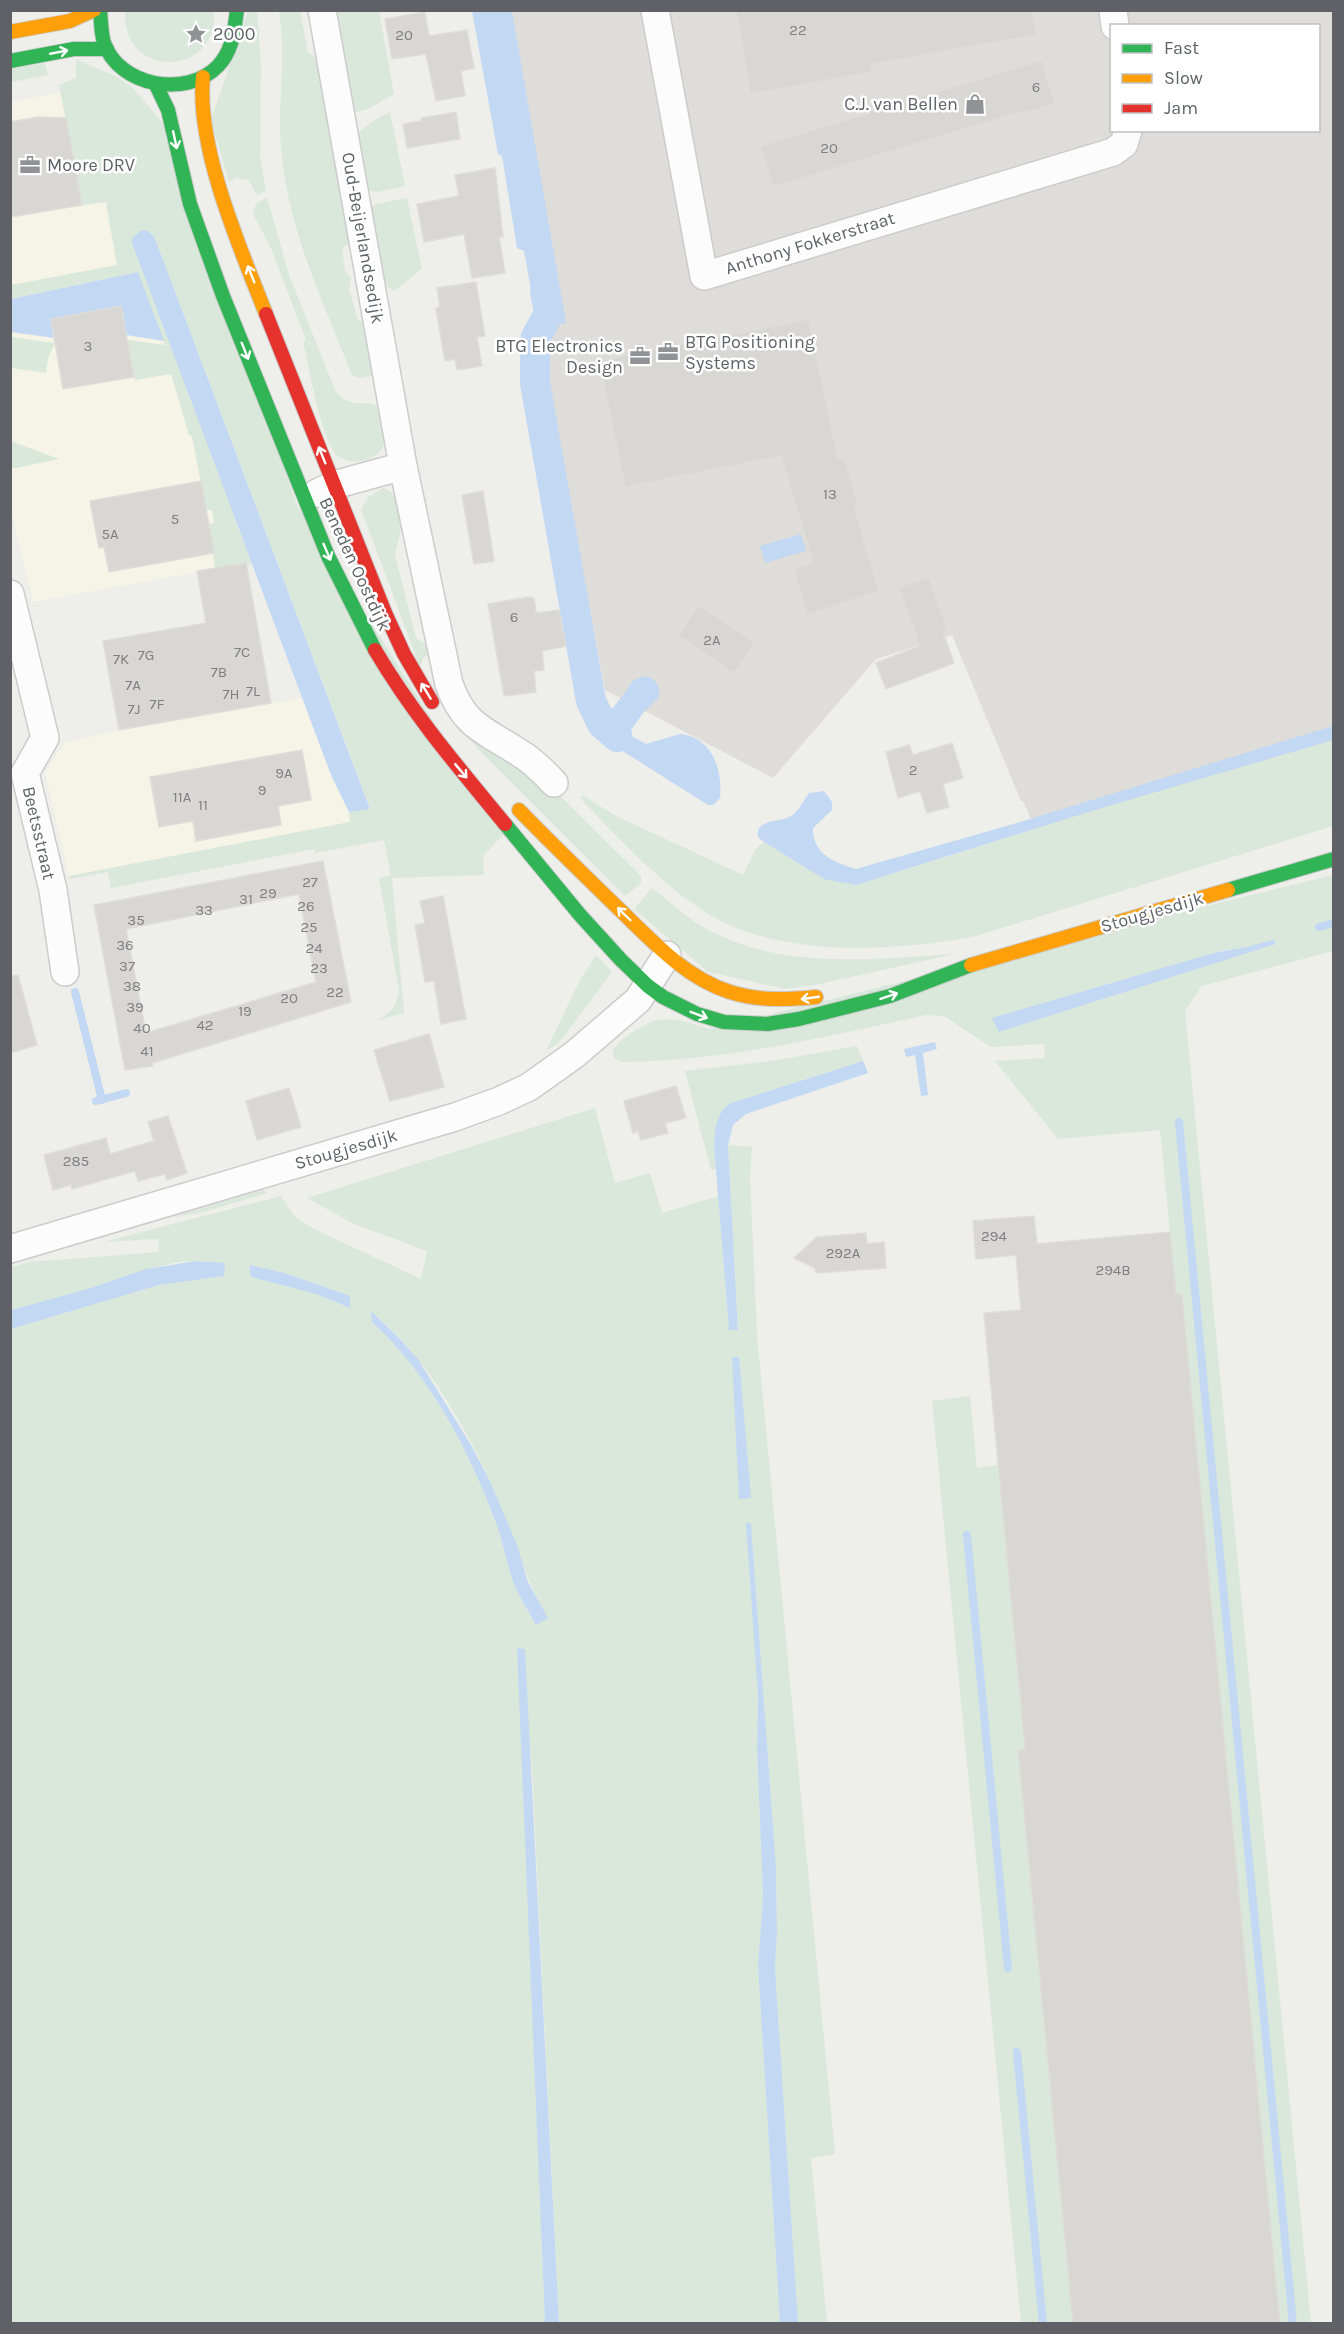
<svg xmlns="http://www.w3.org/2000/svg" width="1344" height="2334" font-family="Karla,sans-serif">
	<rect width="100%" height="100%" fill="#eeeeea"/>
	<g fill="#f5f4e6">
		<path d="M61,92l21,114 24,-4 11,63 21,7 110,291 -215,39 -23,-94v-406z"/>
		<path d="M302,698l29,77 18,37 1,10 -281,54 -24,-103 19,-30 55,-13z"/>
	</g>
	<path fill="#deddda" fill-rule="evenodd" d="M503,11h830v763l-285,84 -25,-57h-2l-69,-166 -76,24 -103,119 -168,-88 -61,-328 9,-84zM1112,26h206v104h-206z"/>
	<g fill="#d9e8da" fill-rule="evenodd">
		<path d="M125,11h89c4,68 -93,68 -89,0z"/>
		<path d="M248,11h9l4,52 -1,93 6,35 -9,4 -9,-16 -8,1 -2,-3 -9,5 -18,-62z"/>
		<path d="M279,11h21l8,41 10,7 32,185 -6,2 -2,4 3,21 6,8 -2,10 9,31 7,2 9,53 -14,3 -8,-3c-29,-73 -65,-149 -71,-227 -4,-46 6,-90 -2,-137z"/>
		<path d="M337,11h42l15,83 -28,16 -12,2z"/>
		<path d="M76,59l41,18 15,10 33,39 132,379 207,329 -21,22 1,19 -92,3 12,135 -29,8c15,-6 21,-13 24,-30l-20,-113 12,-3 -7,-35 -69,13 -1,-4 -203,39 -3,-16 -38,7 -1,-3 281,-54 -1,-10 21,-4 -216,-572 -4,-4 -17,11 119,321 -37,5 -6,-45 5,-1 -2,-13h-6l-14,-74 -3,-1 -18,-61 -36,6 -7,-40 37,5 -27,-73 -127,27v-14l106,-20 -11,-63 -24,3 -23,-120 17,-7z"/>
		<path d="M45,63l3,12 -37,7v-13z"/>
		<path d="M390,112l15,74 -28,6 -8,-2 -11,-57 15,-12z"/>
		<path d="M267,197l22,78 46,115c14,22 36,7 44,18 2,3 2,9 3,13 1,6 4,13 3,18 -2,21 -33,29 -48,16 -16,-15 -28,-89 -34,-113l3,-2 -36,-94 -17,-32 3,-10z"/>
		<path d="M407,198l15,71 -28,22 -10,-6 -13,-77 5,-4z"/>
		<path d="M11,337l44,6 -7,15 -2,15 -35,-5z"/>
		<path d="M10,441h1l48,18 -48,10z"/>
		<path d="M384,488l8,5 6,15 3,20 -6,27 21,83 11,8 2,7 -5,4 -4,10 -59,-158 7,-12z"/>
		<path d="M466,734l67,35 108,107v7l-16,13 -146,-146z"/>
		<path d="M1333,740v86l-357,110c-79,16 -201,22 -271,-24 -47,-31 -87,-74 -125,-114l2,-3 34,21 127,59 12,-25 9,-8 60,37 68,-5 206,-65z"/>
		<path d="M1333,875v76l-131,35 -17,25 126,1312h-31l-98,-1029h-6l-16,-164 -102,9 -63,-78 50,-3 -1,-14 -53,3 -47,-31 -18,-1c-101,22 -200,46 -304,47 -31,-10 25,-40 36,-42 18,-3 35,4 52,9zM1276,944l-277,88 -6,-14 231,-68z"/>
		<path d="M652,888c17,13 33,28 51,39 77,44 167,32 252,27l-140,31 -29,4 -78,-17 -74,-63z"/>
		<path d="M596,955l16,17 -48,64 -7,8 -11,7 33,-69z"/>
		<path d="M857,1046l6,15 -125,40 -24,45 2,23 -5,1 -26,-99 86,-10z"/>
		<path d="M595,1108l20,75 35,-10 12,40 56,-17 11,134 9,-1 -10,-184 24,2 -2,31 7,157 78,819 -24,4 16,165h-29l-23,-355 2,-36 -1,-64 -25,-345 7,173 -1,52 6,148 -5,70 22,357h-221l-27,-556 -14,-119 27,675h-534v-994l148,-44 65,-9 -20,-15 -25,1 -33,7 -55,19 -80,22v-43l19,-5 129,-10 -1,-13 -55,3 178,-46 14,21 19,12 107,50 6,-28 -73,-27 -47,-26zM249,1266l36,7 65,23v12l-34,-14 -65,-17zM372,1312c16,15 32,29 45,46 25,31 56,84 72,121 21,47 34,94 58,139l-11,7c-7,-11 -14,-24 -20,-36 -9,-21 -12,-45 -20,-66 -27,-73 -66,-148 -124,-201z"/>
		<path d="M263,1190l4,3 -67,20 -27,4z"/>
		<path d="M970,1396l7,72 21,-3 27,284 -7,1 55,573h-52l-89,-922z"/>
	</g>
	<g fill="#c3d8f3">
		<path d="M472,11h40l54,312 -28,6 -14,-78 -7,-3 -15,-92 -4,-2z"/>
		<path d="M142,230l6,1 6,5 216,573 -21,3 -18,-37 -199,-532 1,-6z"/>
		<path d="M138,272l26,69 -38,-6 -5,-29 -70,13 3,19 -43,-6v-33z"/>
		<path d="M801,534l5,17 -41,12 -5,-17z"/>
		<path d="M645,676c11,2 15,11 14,21l-16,16 -12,17 2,7 13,7 34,-10c32,3 43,36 40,64l-7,7h-5l-114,-72 -7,-26 26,1 21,-28z"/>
		<path d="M1333,726v14l-235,69 -242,76 -32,-6 -60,-37 -6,-5c-3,-20 24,-13 36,-23 6,-6 10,-14 15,-21l15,-2 8,11v8l-19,18c-1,26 22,35 43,41l154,-44z"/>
		<path d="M1273,940l3,4 -277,88 -7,-14 225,-66 30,-5z"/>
		<path d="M935,1042l2,7 -14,4 5,42 -7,1 -6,-41 -9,2 -2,-8z"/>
		<path d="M863,1061l5,12 -122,41 -13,11 -5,20 10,185h-9l-15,-184c1,-16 2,-34 17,-43z"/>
		<path d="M196,1261l29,2 -1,13 -65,9 -148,44v-19l80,-22 55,-19z"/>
		<path d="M249,1265l36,8 65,23v12l-34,-14 -65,-17z"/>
		<path d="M371,1311l27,26 20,22 53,86 18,34 28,66 11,37 20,36 -12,7c-7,-12 -14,-24 -20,-36 -9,-21 -12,-45 -20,-66 -27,-73 -66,-148 -124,-201z"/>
		<path d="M732,1357h7l12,141 -12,1z"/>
		<path d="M746,1523h5l25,345 1,64 -2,36 23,355h-18l-22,-357 5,-70 -6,-148 1,-52z"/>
		<path d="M517,1648l8,1 34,674h-14z"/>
	</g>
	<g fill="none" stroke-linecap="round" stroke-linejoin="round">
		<g stroke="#c3d8f3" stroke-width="8">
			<path d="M1319,927l15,-4"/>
			<path d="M75,992l27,108"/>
			<path d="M96,1101l30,-8"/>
			<path d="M1179,1122l114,1202"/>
			<path d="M967,1535l41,433"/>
			<path d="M1017,2052l26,272"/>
		</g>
		<path stroke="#c3d8f3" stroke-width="30" d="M545,291l4,22 -14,26v44l56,318 11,23 15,13"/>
	</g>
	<g fill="#d8d7d4" stroke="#deddd9" stroke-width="1.5" fill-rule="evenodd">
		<path d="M736,10h296l4,25 -165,29 2,8 -123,22z"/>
		<path d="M425,12l4,24 38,-6 7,38 -13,3 4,25 -29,5 -10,-47 -34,5 -7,-40z"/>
		<path d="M1042,60l13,44 -30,9 -1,-2 -251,76 -13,-41z"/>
		<path d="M456,112l4,27 -53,9 -4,-24 19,-3 -1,-3z"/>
		<path d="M38,117l28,1 16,87 -72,12v-95z"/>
		<path d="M495,168l8,69h-4l6,36 -33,5 -8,-44 -40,8 -7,-38 42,-8 -4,-21z"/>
		<path d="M476,282l9,54 -8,1 5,29 -25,4 -2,-11 -10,2 -9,-53 4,-1 -3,-19z"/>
		<path d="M121,306l13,71 -71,12 -12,-70z"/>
		<path d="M809,319l29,140 6,-2 15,49 -5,1 25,84 -72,24 -13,-46 19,-6 -32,-107 -156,31 -26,-126z"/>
		<path d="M201,481l13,72 -105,19 -5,-25 -5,1 -9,-47z"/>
		<path d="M483,491l11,70 -20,3 -12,-69z"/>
		<path d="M246,563l25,140 -152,27 -16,-89 103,-18 -9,-52z"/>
		<path d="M929,577l19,54 -5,2 11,30 -68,26 -10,-26 44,-17 -21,-59z"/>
		<path d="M528,597l6,1 2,15 23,-3 7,36 -24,5 2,19 -10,1 2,21 -32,4 -16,-92z"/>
		<path d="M699,605l56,37 -21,31 -56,-37z"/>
		<path d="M952,743l11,35 -20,6 6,23 -22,6 -7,-22 -22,7 -12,-46 23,-7 4,10z"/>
		<path d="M302,750l9,50 -33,6 3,19 -85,16 -3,-20 -34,6 -9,-50z"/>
		<path d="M323,861l28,141 -199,61 1,3 -28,4 -31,-165zM299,894l17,88 -170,51 -20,-104z"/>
		<path d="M443,896l23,123 -25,5 -7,-43 -9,1 -10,-57 10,-2 -5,-22z"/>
		<path d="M18,975l19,70 -27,8v-77z"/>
		<path d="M429,1034l15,53 -54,14 -16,-51z"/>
		<path d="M676,1086l10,32 -21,5 3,10 -27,7 -3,-9 -5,2 -9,-32z"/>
		<path d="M289,1088l12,39 -44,13 -11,-39z"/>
		<path d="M168,1116l19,57 -20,7 -2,-6 -27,7 -3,-10 -63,18 -1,-4 -18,5 -9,-35 62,-17 4,16 44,-13 -6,-19z"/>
		<path d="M1034,1216l3,28 133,-12 6,62h6l98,1030h-207l-55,-574 7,-1 -41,-436 37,-3 -5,-55 -40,4 -3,-38z"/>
		<path d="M866,1233l1,11 17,-2 2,26 -70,5 -1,-5 -21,-10 23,-21z"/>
	</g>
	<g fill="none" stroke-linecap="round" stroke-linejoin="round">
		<g stroke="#cbcccb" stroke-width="30">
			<g id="street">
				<path d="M322,10l81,456 46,218c15,42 35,46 69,68 14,8 25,19 36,31"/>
				<path d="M655,10l49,266 409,-124 11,-8 4,-14"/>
				<path d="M1113,10l2,16"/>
				<path d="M317,493l17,-8 69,-19"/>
				<path d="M10,594l35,144 -20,35 28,117 12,82"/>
				<path d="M10,1249l445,-132 44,-16 30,-14 45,-32 64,-55 29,-45"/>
			</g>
		</g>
		<g stroke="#cacaca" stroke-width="16">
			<g id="fast">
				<path d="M100,10c1,10 1,23 4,33 15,43 82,56 114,23 15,-16 16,-35 19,-56"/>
				<path d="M10,61l64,-12h33"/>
				<path d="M156,85l12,25 22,94 33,92 105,260 47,94"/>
				<path d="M505,824l75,91 41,45 27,26 15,11 34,17 27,8 43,2 32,-5 91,-23 81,-31"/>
				<path d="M1228,890l106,-31"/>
			</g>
		</g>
		<g stroke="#cacaca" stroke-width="16">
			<g id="slow">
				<path d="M10,32l60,-11 24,-11"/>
				<path d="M203,77c-7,70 37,171 63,237"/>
				<path d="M519,810c32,33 65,65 98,97 33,32 68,71 113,85 29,9 56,8 86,5"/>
				<path d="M971,965l257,-75"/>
			</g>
		</g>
		<g stroke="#cacaca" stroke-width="16">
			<g id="jam">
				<path d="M266,314l120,301 18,39 28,48"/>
				<path d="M375,650c37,63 83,117 130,174"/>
			</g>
		</g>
		<use href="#street" stroke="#fcfcfc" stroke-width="27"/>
		<use href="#fast" stroke="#30b455" stroke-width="14"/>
		<use href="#slow" stroke="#ff9f0a" stroke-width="14"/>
		<use href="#jam" stroke="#e5322d" stroke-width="14"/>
	</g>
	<defs><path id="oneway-shaft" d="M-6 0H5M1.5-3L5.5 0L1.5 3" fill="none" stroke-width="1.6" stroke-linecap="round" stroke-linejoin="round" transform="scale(1.5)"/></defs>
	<g stroke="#fff">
		<use href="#oneway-shaft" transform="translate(59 52) rotate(-11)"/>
		<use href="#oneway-shaft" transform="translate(175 140) rotate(78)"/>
		<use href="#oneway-shaft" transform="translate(251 274) rotate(-112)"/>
		<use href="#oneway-shaft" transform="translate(245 351) rotate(68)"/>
		<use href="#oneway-shaft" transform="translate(322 455) rotate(-112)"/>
		<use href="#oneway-shaft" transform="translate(327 552) rotate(67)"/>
		<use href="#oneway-shaft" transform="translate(426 691) rotate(-121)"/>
		<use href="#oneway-shaft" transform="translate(461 771) rotate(50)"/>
		<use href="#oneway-shaft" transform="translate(624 914) rotate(-136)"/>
		<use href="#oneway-shaft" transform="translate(889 996) rotate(-18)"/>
		<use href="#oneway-shaft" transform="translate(810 998) rotate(172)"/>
		<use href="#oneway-shaft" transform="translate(699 1015) rotate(21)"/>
	</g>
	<defs>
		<g id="sight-bare" transform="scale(1.62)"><path d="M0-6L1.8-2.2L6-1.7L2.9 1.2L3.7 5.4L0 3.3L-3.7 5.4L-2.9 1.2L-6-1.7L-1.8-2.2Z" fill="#919295" stroke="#fff" stroke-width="2.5" paint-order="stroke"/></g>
		<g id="shop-bare" transform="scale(1.62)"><path d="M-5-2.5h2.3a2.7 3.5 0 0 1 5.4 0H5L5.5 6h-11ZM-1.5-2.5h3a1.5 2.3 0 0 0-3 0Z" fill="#919295" stroke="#fff" stroke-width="2.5" paint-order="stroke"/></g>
		<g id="office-bare" transform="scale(1.62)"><path d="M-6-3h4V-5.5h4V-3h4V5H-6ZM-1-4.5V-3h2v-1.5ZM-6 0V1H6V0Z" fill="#919295" stroke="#fff" stroke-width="2.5" paint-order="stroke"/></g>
	</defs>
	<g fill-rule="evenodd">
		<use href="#sight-bare" x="196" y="34"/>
		<use href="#shop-bare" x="975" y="104"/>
		<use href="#office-bare" x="30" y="165"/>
		<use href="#office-bare" x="668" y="352"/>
		<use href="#office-bare" x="640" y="356"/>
	</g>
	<g text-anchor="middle" stroke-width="5" stroke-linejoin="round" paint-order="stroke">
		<g font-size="15" fill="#7e7f83">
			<text x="798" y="35">22</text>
			<text x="404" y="40">20</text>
			<text x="1036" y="92">6</text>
			<text x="829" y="153">20</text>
			<text x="88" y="351">3</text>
			<text x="830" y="499">13</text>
			<text x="175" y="524">5</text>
			<text x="110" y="539">5A</text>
			<text x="514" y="622">6</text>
			<text x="712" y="645">2A</text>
			<text x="242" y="657">7C</text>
			<text x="146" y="660">7G</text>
			<text x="121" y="664">7K</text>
			<text x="219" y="677">7B</text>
			<text x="133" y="690">7A</text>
			<text x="253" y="696">7L</text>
			<text x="231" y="699">7H</text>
			<text x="157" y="709">7F</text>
			<text x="134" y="714">7J</text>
			<text x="913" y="775">2</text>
			<text x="284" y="778">9A</text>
			<text x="262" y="795">9</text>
			<text x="182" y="802">11A</text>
			<text x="203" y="810">11</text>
			<text x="310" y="887">27</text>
			<text x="268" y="898">29</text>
			<text x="246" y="904">31</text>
			<text x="306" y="911">26</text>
			<text x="204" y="915">33</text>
			<text x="136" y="925">35</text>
			<text x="309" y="932">25</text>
			<text x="125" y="950">36</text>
			<text x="314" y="953">24</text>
			<text x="127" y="971">37</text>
			<text x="319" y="973">23</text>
			<text x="132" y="991">38</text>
			<text x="335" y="997">22</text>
			<text x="289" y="1003">20</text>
			<text x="135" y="1012">39</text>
			<text x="245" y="1016">19</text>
			<text x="205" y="1030">42</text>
			<text x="142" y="1033">40</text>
			<text x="147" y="1056">41</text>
			<text x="76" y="1166">285</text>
			<text x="994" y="1241">294</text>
			<text x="843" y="1258">292A</text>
			<text x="1113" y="1275">294B</text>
		</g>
		<g font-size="18" fill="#5f6167" stroke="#fff" text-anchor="start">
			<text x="213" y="40">2000</text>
			<text x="958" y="110" text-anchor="end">C.J. van Bellen</text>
			<text x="47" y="171">Moore DRV</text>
			<text x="685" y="348">BTG Positioning<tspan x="685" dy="21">Systems</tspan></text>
			<text x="623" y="352" text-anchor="end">BTG Electronics<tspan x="623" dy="21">Design</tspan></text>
		</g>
		<g font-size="18" fill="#5f6167" stroke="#fff">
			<text transform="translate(363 238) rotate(80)" y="6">Oud-Beijerlandsedijk</text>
			<text transform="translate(810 243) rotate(-17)" y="6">Anthony Fokkerstraat</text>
			<text transform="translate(355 564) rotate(65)" y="6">Beneden Oostdijk</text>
			<text transform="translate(39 833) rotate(77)" y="6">Beetsstraat</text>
			<text transform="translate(1152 912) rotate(-16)" y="6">Stougjesdijk</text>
			<text transform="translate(346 1149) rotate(-16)" y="6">Stougjesdijk</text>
		</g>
	</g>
	<rect width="1344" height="2334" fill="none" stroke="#5f6167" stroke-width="24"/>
	<rect x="1110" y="24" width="210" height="108" fill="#ffffff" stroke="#bfc0c2" stroke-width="1.5"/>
	<rect x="1122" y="44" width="30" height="9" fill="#30b455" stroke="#bfc0c2" stroke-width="1.5"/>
	<text x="1164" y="54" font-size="18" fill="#5f6167">Fast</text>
	<rect x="1122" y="74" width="30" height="9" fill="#ff9f0a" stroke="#bfc0c2" stroke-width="1.5"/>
	<text x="1164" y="84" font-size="18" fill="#5f6167">Slow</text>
	<rect x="1122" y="104" width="30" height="9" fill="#e5322d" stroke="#bfc0c2" stroke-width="1.5"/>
	<text x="1164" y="114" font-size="18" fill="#5f6167">Jam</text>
</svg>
